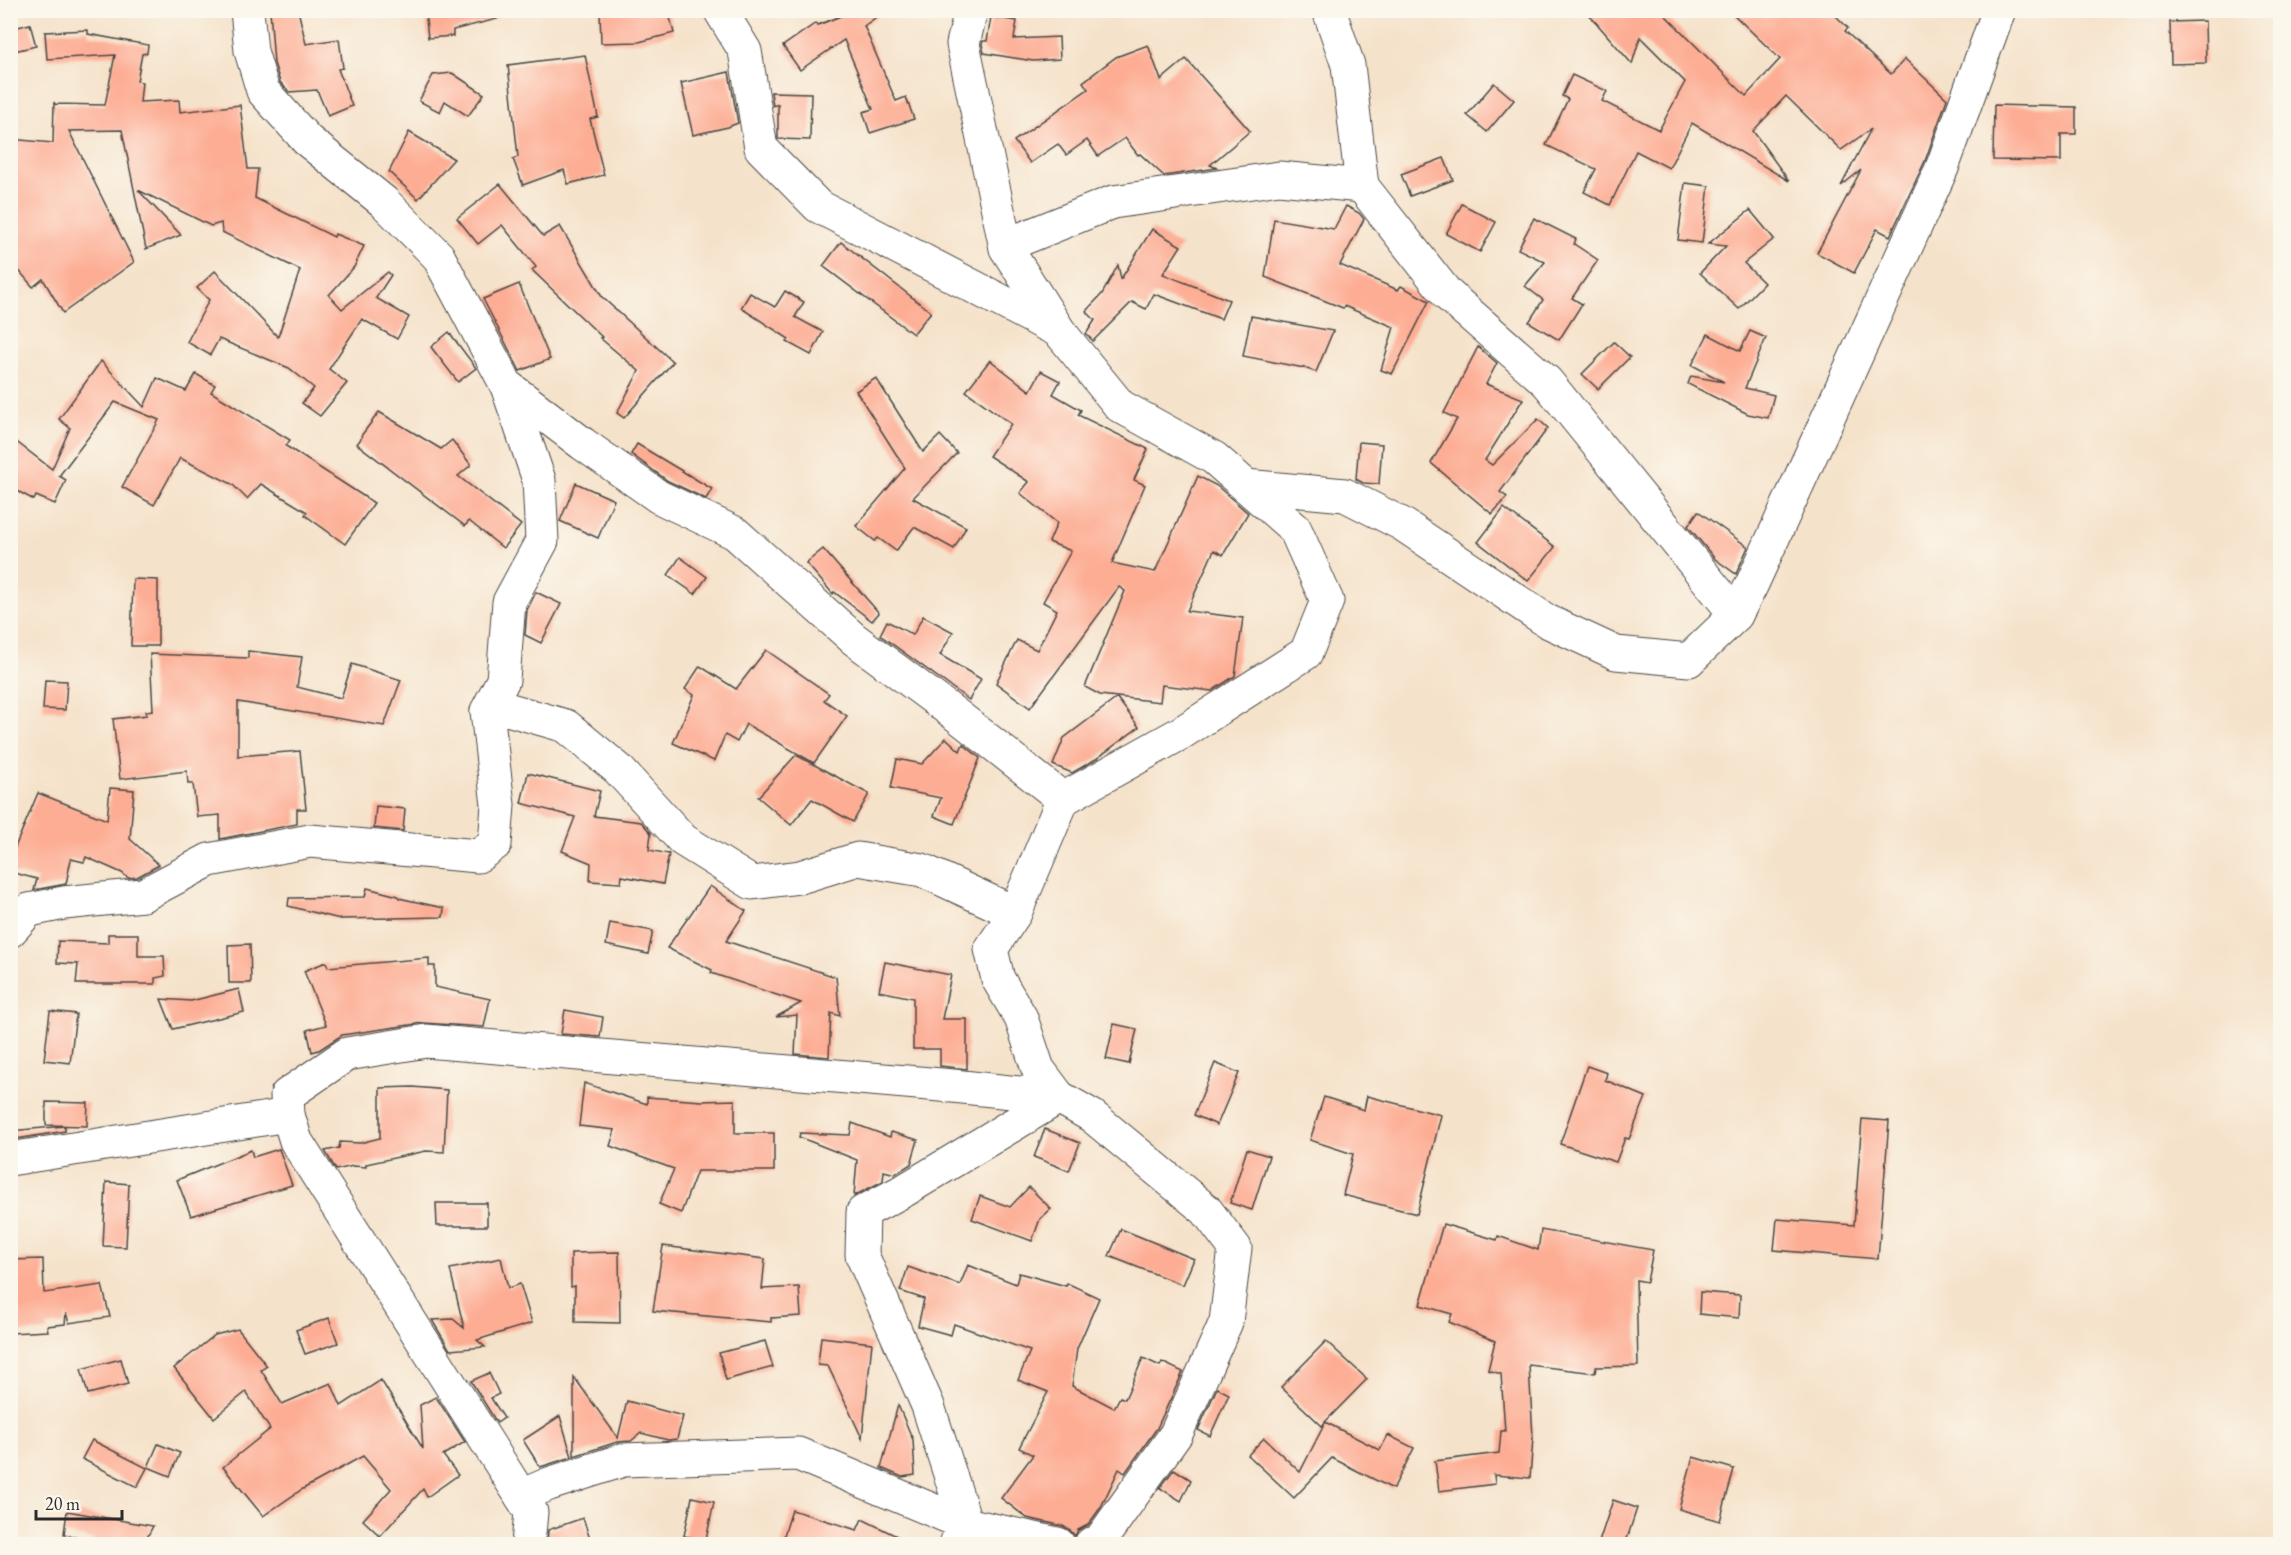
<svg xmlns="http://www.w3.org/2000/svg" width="2291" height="1555" font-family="'EB Garamond',serif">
	<rect width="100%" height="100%" fill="#fbf7ec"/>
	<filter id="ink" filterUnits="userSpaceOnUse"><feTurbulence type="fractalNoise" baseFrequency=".0167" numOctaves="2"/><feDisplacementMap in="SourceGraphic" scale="12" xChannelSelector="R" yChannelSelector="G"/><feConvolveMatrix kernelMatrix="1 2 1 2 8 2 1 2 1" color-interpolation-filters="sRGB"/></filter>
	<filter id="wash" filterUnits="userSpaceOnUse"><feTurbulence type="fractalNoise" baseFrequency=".008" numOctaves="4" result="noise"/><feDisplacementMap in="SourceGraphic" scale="24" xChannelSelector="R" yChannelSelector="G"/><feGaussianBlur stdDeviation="1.35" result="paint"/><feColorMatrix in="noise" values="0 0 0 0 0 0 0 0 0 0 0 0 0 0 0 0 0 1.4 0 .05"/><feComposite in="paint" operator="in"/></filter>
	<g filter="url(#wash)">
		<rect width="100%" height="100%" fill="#f5e2ca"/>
		<g id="blocks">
			<g fill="#fdad94">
				<path d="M270,10h28l8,34 33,-5 4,29 -5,1 14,37 -24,10 -11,-26 -28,2 -9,-10 -6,-19z"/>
				<path d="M425,10h71l1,9 -44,11v6l-25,2z"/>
				<path d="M632,10h36l6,23 -35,9 -38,1 -1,-31z"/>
				<path d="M856,10h30l-22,16 32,75 10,-4 8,22 -44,14 -7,-21 10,-3 -29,-69 -44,30 -17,-24 33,-23 2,2z"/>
				<path d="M1585,10h75l86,86 34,-37 -51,-49h101l18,18 -3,3 46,43 14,-15 42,40 -22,62 -35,75 -13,-7 -23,44 -37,-20 44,-83 -20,16 30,-57 -30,21 -55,-54 -33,35 36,50 -97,-58 -23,45 -33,-17 -26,54 -26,-13 12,-23 -50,-24 22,-46 -6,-3 10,-21 35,16 -5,10 57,29 26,-48 -45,-45 -8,27z"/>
				<path d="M991,17l26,4 -3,18 45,-2 1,22 -27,2 -49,-8 -2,-9 1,-3h4z"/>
				<path d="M2205,21l1,42 -35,1 -1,-42z"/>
				<path d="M30,24l6,22 -26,6v-23z"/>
				<path d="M88,30v4l60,11 -1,8 -5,1 -5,27 5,1 -2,20 39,-2 1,12 60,-7 8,64h10l-3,29 79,39 1,-3 29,12 -10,21 -25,28 13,14 46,-37 3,3 -15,23 33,19 -12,22 -35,-20 -33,50 18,14 -27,33 -18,-13 12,-15 -25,-20 -70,-29 -9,16 -23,-13 22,-42 -12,-12 18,-17 63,66 22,-67 -78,-38 -1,-9 -10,3 -73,-36 43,45 -35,14 -24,-119 -53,1 65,131 -71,51 -20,-34 -10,8 -23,-27v-121l43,4 1,-41 1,2 50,1 10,-50 -68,4 -2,-27z"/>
				<path d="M1148,45l13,35 25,-21 64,72 -40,34 7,3 -53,8 -24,-22 -2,1 -13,-17 -27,18 -11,-16 -21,15 -8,-11 -28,19 -16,-22 74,-52 -5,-7 33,-25z"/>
				<path d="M585,55l13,62 -8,2 14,56 -36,9 -4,-14 -41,15 -10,-26 5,-2 -10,-92z"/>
				<path d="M729,72l9,51 -10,4 -35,8 -12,-52z"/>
				<path d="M452,73l32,21 -16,22 -23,-15 -5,11 -21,-11 14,-26z"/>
				<path d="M1494,83l20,17 -27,32 -20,-17z"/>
				<path d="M771,92l40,1 -1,47 -32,-1v-35l-5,2z"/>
				<path d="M1994,105l82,2v27h-15v27l-68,-1z"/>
				<path d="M409,132l45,27 -36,40 -29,-27z"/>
				<path d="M1444,158l9,22 -43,16 -9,-22z"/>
				<path d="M1685,183l24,3 -7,57 -24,-3z"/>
				<path d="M500,184l43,52 17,-10 42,71 71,65 -49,56 -7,-5 22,-42 -39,-33 2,-1 -70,-67 4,-3 -34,-42 -24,19 -21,-26z"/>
				<path d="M1462,204l34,18 -16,30 -34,-18z"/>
				<path d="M1346,206l13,7 5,6 -24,46 58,25 3,-4 28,15 -37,73 -11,-4 13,-43 -50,-21 -1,2 -78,-31 9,-58 60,10z"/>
				<path d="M1750,210l24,29 -30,24 20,20 -25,26 -39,-36 26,-27 -18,-2z"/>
				<path d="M1534,218l42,21 -2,5 24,16 -26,38 10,6 -23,36 -30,-18 14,-22 -18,-14 20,-24 -27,-13z"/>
				<path d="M1152,229l29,17 -18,28 66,26 -8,19 -67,-25 -8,15 -14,-7 -39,39 -7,-7 9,-14 -9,-9 16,-17 16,-29 3,14z"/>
				<path d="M841,242l90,70 -18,22 -90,-68z"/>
				<path d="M519,284l31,75 -30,12 -37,-72z"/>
				<path d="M785,291l19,11 -9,15 28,15 -12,23 -24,-13 2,-3 -48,-31 9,-15 25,14z"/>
				<path d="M1251,316l82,15 -17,41 -12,-4 -61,-12z"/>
				<path d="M1750,331l16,7 -21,50 29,7 -6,23 -20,-4 -60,-30 3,-8 33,6 -32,-17 16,-31 32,17z"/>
				<path d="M449,332l27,36 -18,14 -27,-35z"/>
				<path d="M1614,342l16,15 -32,32 -16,-15z"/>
				<path d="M1478,347l19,16 -11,21 37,15 -38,61 7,5 46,-46 10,9 -48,64 7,5 -15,17 -61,-51 26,-44 -13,-6z"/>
				<path d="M990,360l40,31 11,-20 19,10 -7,13 28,16 -3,5 70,34 -14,31 11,5 -33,78 43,9 43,-96 19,10 31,27 -25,42 -9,-5 -27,61 56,7 -8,58 -23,15 -50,-6 -2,17 -60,-7 -15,-8 40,-96 -6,-4 -89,121 -34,-25 21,-43 20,10 20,-40 -14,-8 28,-51 -22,-9 8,-19 -37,-30 9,-11 -40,-26 22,-32 -45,-33z"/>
				<path d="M101,361l43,46 13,-29 29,13 10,-17 19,11 -4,7 79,48 -4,6 88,57 -29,41 -40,-29 2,-3 -46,-28 -14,15 -15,-15 -52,-26 -26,47 -32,-18 37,-67 -44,-18 -56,74 7,4 -11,24 -19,-8 -2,4 -24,-13v-50l42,32 18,-41 -11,-9z"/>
				<path d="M876,378l47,74 17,-17 17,18 -44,45 53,29 -12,22 -40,-22 -18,24 -18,-13 -3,3 -19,-15 49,-58 -49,-77z"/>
				<path d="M379,412l62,37 11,-9 19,25 -13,11 63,49 -18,23 -34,-27 -4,5 -108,-82 5,-7 -1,-1z"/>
				<path d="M1359,442l23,2 -3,40 -16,-1 -7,-4z"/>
				<path d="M637,444l75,45 -6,10 -38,-18 -37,-27z"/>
				<path d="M576,483l38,17 -16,38 -38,-17z"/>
				<path d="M1504,508l51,39 -27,34 -50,-39z"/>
				<path d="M1698,511l50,36 -12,27 -21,-15 -27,-33z"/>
				<path d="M823,549l56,64 -7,8 -38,-29 -1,2 -27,-31z"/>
				<path d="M680,557l27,20 -12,17 -27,-19z"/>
				<path d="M133,579l25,1v66h-27z"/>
				<path d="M536,592l25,12 -20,39 -16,-8 2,-25z"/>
				<path d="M923,616l30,16 -13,23 41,24 -12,21 -89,-65 7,-14 26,14z"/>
				<path d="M766,650l63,44 -5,6 23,16 -33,47 -68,-39 -9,18 -12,-7 -11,26 -41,-18 21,-48 -9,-6 15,-23 36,23z"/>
				<path d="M248,651l54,6 -5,30 44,11 11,-34 49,16 -17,46 -146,-24v54l62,-5 6,58h-9v15l-77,15v-24l-23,2 -4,-33h-5l-1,-13 -67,8 -7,-60 34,-4 -1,-4 7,-1 -3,-56 98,4z"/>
				<path d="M45,680l22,1 -2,29 -22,-1z"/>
				<path d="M1117,698l22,29 -43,32 -24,14 -19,-8 11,-27z"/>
				<path d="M946,738l14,13 3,-7 17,14 -26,66 -20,-8 7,-18 -50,-10 6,-29 25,5z"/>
				<path d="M796,755l73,39 -16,28 -41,-23 -21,26 -33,-28z"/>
				<path d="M528,773l72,18 -6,25 47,6 10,11 -2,17 20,4 -6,30 -41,-8 -1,7 -31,-2 1,-18 -29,-12 13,-34 -54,-14z"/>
				<path d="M110,788l24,2 -4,49 29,26 -22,12 -9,1 -6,-5 -36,-16 -2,5 -13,-3 -5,25 -32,6 3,-11 -27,-7v-13l28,-66 69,27z"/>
				<path d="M376,806l29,3 -2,22 -29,-3z"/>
				<path d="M710,886l36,25 -20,30 110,36 4,39 -9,-3 -2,44 -34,-3 2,-39 -21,2 25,-14 -90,-30 1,-3 -45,-22z"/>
				<path d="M367,888l31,8 1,2 45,10 -1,9 -103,2 -52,-13 1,-8 76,-1z"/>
				<path d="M610,923l43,8 -5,23 -42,-9z"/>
				<path d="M108,934h30v22h26l1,20 -10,2v6h-79l2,-20 -21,-1 1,-22 50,2z"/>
				<path d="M250,944l1,39h-22l-1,-38z"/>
				<path d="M429,958v8h6v21l55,12 -6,28 -61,-4 -81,12 -23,15 -7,2 -5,-22 19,-5 -22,-54 22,-9 2,5z"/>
				<path d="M885,962l66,13 -9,44h25v50l-27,-3v-17h-27v-51l-34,-7z"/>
				<path d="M239,989l5,23 -71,17 -12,-30 30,2z"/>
				<path d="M565,1010l38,7 -3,20 -39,-3z"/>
				<path d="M50,1011l26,3 -6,49 -26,-3z"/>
				<path d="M1114,1024l23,5 -8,35 -23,-5z"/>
				<path d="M1215,1063l24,10 -22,52 -23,-10z"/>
				<path d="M1587,1066l20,7 -2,7 41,17 -17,42 -4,-1 -9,24 -56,-18z"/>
				<path d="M584,1083l63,21v-7l55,4 33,-1v33h39v38h-77l-16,42 -22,-9 15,-35 -64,-23 5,-16 -36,-4z"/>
				<path d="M413,1087l34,3 -3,62 -18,-1 -60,13v3l-13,-1 -17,4 -11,-19 14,-3 1,-6 20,1 20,-5v-50z"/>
				<path d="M1367,1096l74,19 -24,99 -74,-19 10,-41 -43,-14 14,-43 40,13z"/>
				<path d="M46,1102l42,1 -1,23 -41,-1z"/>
				<path d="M1862,1119l27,2 -11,138 -104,-9 3,-31 77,6z"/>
				<path d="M852,1123l38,14 1,-5 27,8 -7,24 -16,10 -11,-3 -1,10 -29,15 3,-36 -58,-23 1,-4 50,2z"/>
				<path d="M65,1126v5l-55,9v-9z"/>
				<path d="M1045,1129l35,14 -11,28 -35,-14z"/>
				<path d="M279,1149l13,36 -101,31 -14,-36 74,-30 2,7z"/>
				<path d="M1247,1149l22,7 -17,54 -22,-7z"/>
				<path d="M106,1182l23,2 -3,63 -23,-1z"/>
				<path d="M1029,1187l22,22 -11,10 -8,22 -60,-22 8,-23 30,11z"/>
				<path d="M436,1203h51v23h-50z"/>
				<path d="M1443,1224l54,16 1,-4 40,14 3,-20 112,20 -6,32 -11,-2 2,86 -42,1 -1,6 -66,-8 4,73 -3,40 -36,-3 1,9 -56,7 -4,-30 64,-8 2,-22h4l-4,-57 -13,-4 7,-29 -46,-19 3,-8 -32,-9z"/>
				<path d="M1121,1229l73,30 -11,26 -74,-29z"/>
				<path d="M663,1246l102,13 -3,30 37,-2 2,29 -30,2v4l-118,-11z"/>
				<path d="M619,1252l1,71 -45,-1v-36l-4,1v-34z"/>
				<path d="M501,1258l7,30 12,-4 12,39 -55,17 8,7 -35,3 -18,-30 21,-1 11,9 -14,-59z"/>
				<path d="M43,1259l1,34 58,-8 8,32 -41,6 -3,-10 -1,11 -18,2 1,5 -38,2v-73z"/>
				<path d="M968,1265l48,19 3,-11 47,13 1,-3 32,15 -22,51 -5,37 42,22 6,-11 5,2 18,-41 17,8 2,-4 21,10 -26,56 -32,45 -6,-4 -18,38 -13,18 -10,5 -3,6 -5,-6 -7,-4 -36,-8 -26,-20 32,-43 -14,-7 29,-56 -30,-12 12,-29 -76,-27 -3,11 -33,-9 6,-27 -24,-8 8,-24 52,18z"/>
				<path d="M1700,1292l40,3 -1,23 -40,-4z"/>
				<path d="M329,1318l9,25 -33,11 -9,-24z"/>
				<path d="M238,1329l29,37 -6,4 21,34 49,-21 10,23 40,-26 42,69 -3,-44 16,-8 29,45 -22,13 15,20 -31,22 -4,-8 -43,47 -17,-16 28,-31 -28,-33 -62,34 -38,26 -40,-49 47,-38 -24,-37 -32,26 -40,-50 41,-33z"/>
				<path d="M821,1337l51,6 -10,95 -34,-72 -10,-1z"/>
				<path d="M765,1341l8,26 -47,13 -7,-27z"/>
				<path d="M1326,1341l41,38 -42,43 55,28 8,-15 26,13 -21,41 -61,-31 -38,40 -46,-43 16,-17 36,34 25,-49 -3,3 -41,-39z"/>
				<path d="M121,1359l7,25 -40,10 -7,-25z"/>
				<path d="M489,1373l10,21 -8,4 13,20 -7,5 -26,-42z"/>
				<path d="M574,1377l44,61 9,-37 56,15 -6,23 -9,1 -27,-7 -10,8 -14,1 -43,14z"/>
				<path d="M1217,1388l12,6 -19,42 -12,-6z"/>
				<path d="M898,1405l15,35 2,35 -13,2 -21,-9z"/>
				<path d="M560,1416l12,41 -32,10 -17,-27z"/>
				<path d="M92,1440l55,28 -10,19 -55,-28z"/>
				<path d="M158,1444l22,9 -10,23 -22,-9z"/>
				<path d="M1693,1457l41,12 -14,52 -41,-12z"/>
				<path d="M1174,1469l17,11 -10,21 -21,-13z"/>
				<path d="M692,1497l22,5 -8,38 -22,-4z"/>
				<path d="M1613,1500l24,8 -12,37h-27z"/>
				<path d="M792,1510l65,20 5,-11 53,26h-134z"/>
				<path d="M67,1511l86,15 -10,19h-49v-5l-30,-6z"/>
				<path d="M583,1518l7,21 -17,6h-26l1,-15z"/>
			</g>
		</g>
	</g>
	<g filter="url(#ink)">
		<use href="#blocks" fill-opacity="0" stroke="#494643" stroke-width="1.5"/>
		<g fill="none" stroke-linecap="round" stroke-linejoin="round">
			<g stroke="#494643" stroke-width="35">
				<g id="minor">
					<path d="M247,10l4,41 12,40 44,49 77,62 54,54 69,130 76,58 76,53 76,36 119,106 101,75 108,85"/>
					<path d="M720,10l25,41 16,97 57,58 239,124"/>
					<path d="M971,10l-8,34 43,204"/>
					<path d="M1362,186l85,108 100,88 189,233"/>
					<path d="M1246,486l99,9 57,29 145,97 69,32 73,7 47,-45 16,-31 190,-416 57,-158"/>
					<path d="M487,711l20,-2 59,17 52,43 65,71 69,43 48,-6 58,-18 64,11 93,43"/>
					<path d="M10,931l19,-21 35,-7 79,-8 66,-35 101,-19 168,15 17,-12 3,-39 -11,-94 16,-31 6,-78 33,-61 -3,-61 -32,-94"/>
					<path d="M10,1159l278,-44"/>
					<path d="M521,1496l10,16 -3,32"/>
					<path d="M956,1544l10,-20 -38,-118 -66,-151 1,-43 42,-22 154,-93 -106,-11 -527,-45 -79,13 -60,41 1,20 8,26 225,355 28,-12 74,-24 175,-6 168,70 92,20"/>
					<path d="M1091,1544l8,-2 77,-108 50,-112 9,-74 -29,-38 -114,-94 -33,-19 -21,-28 -17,-51 -23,-39 -7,-30 24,-36 48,-114 118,-66 125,-80 21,-52 -32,-72 -81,-71 -94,-52 -61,-75 -53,-83 13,-8 94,-38 166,-24 83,8 -14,-121 -19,-55"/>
				</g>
			</g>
			<use href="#minor" stroke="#fff" stroke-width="33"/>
		</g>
	</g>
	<rect width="2291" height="1555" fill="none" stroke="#fbf7ec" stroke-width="36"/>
	<path d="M36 1510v9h86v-9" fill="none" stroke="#2b2b2b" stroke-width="3"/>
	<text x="45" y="1510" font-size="18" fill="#2b2b2b" stroke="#fbf7ec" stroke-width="4.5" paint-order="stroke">20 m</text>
</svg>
